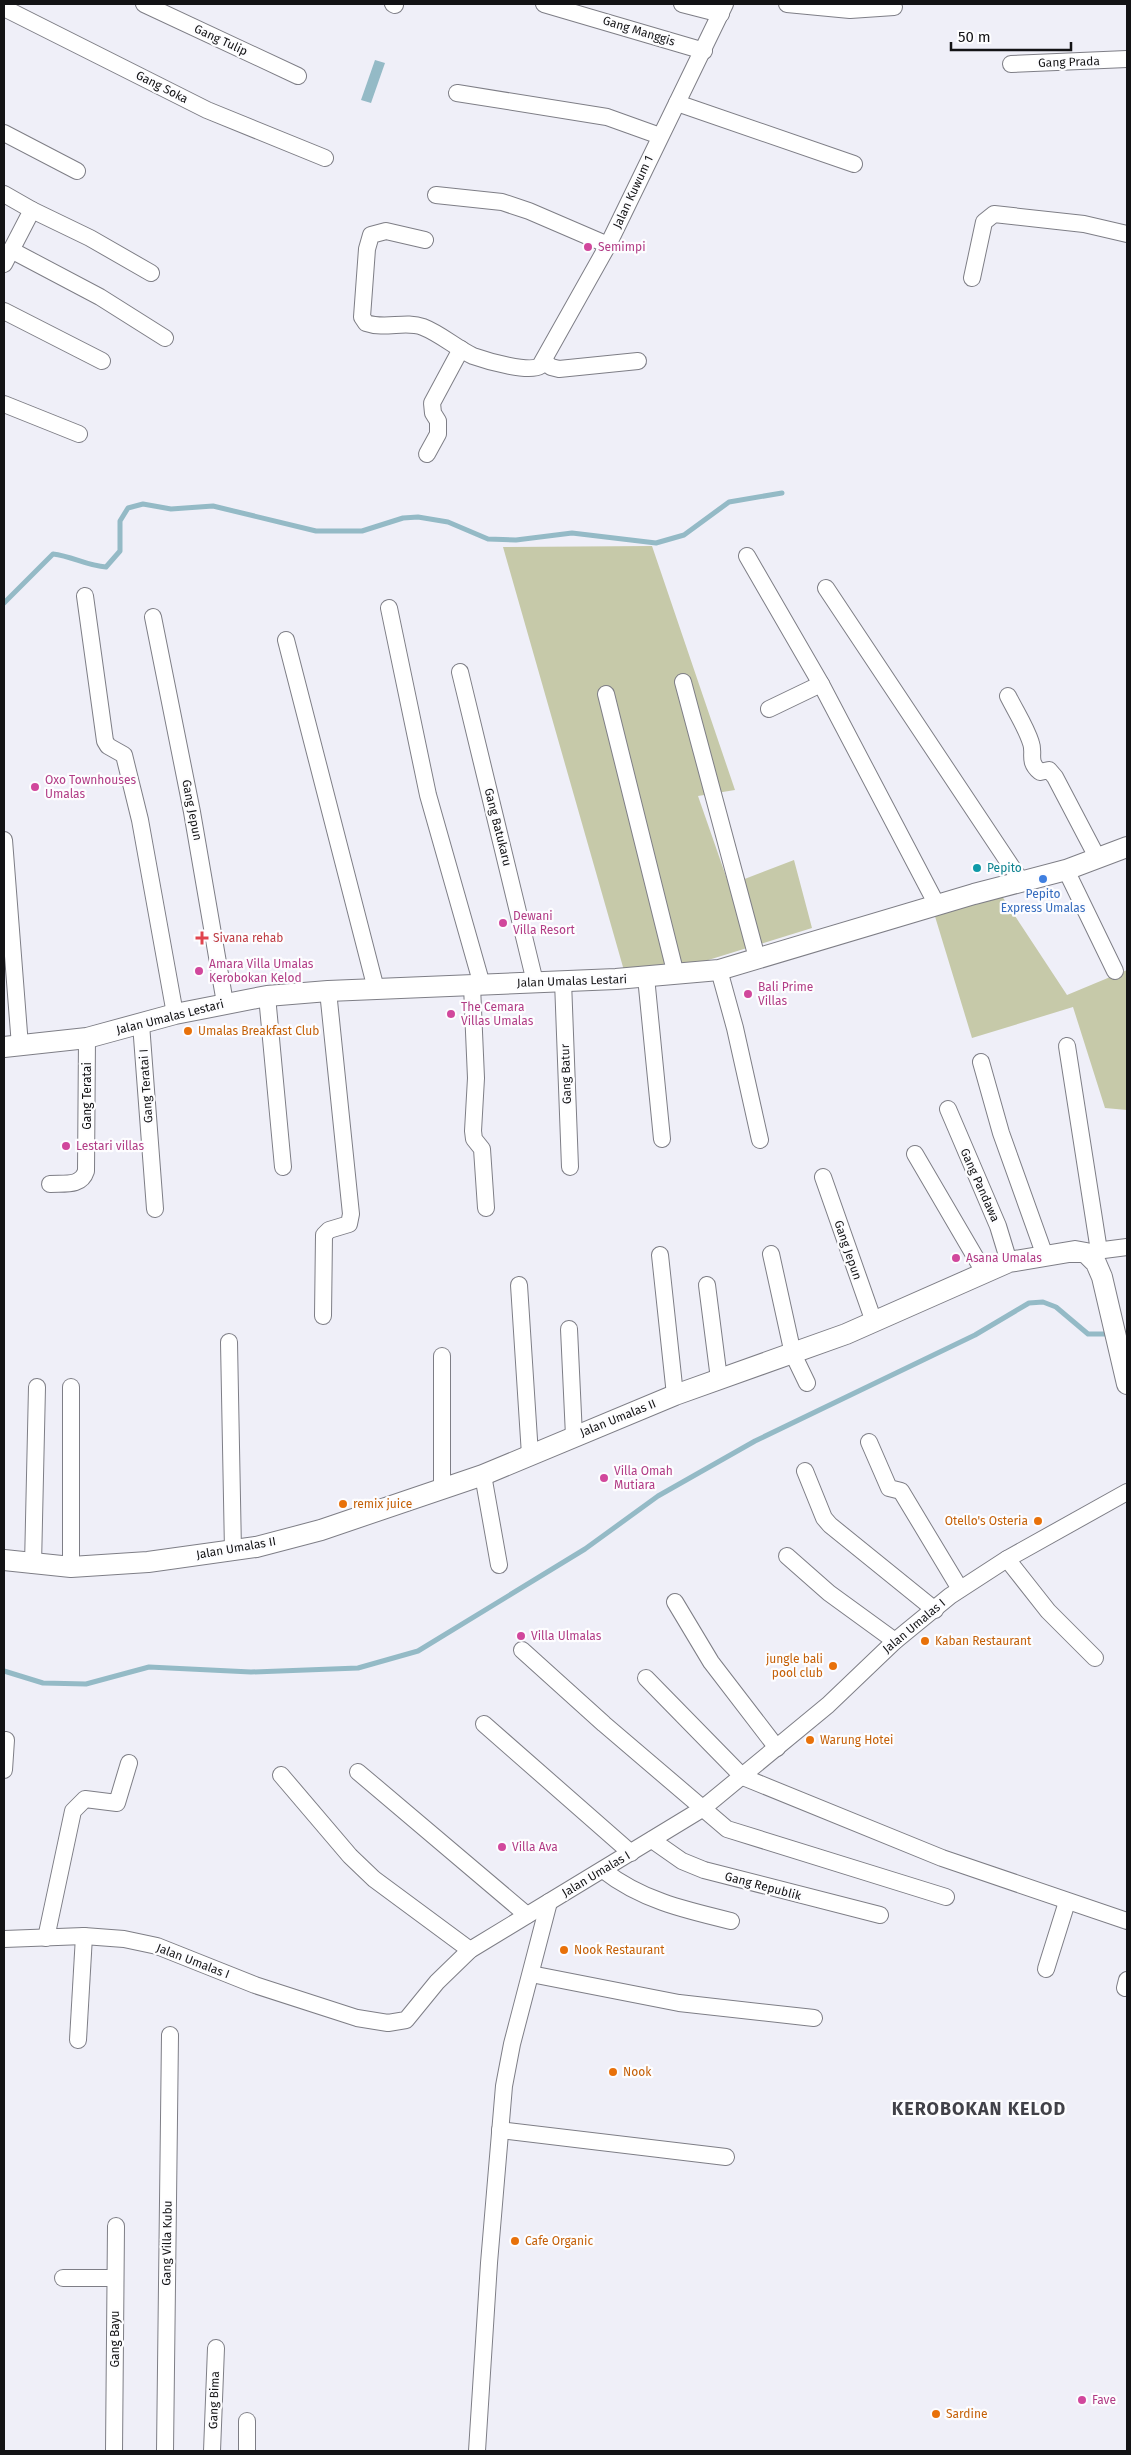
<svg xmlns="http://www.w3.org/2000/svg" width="1131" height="2455" font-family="'Fira Sans',sans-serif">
	<rect width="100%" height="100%" fill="#efeff8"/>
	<g fill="#c6c9a9">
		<path d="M652,546l83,244 -37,6 31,89 65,-25 18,68 -136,42 -51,4 -122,-427z"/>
		<path d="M994,884l73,111 60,-25v140l-22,-2 -32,-101 -101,31 -42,-138z"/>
	</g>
	<path fill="#94bac6" d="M375,60l10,3 -14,40 -10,-3z"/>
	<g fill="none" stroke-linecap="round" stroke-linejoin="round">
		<g stroke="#94bac6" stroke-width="5">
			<path d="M4,603l49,-49c19,2 34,12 53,13l14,-16v-30l8,-13 15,-4 28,5 42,-3 103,25h46l41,-13 15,-1 30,5 40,17 28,1 56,-7 84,10 28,-8 45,-33 53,-9"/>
			<path d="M4,1671l39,12 43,1 63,-17 102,5 107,-4 60,-17 167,-102 73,-53 97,-55 220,-106 54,-32 14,-1 13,5 32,27h24"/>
		</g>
		<g stroke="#7e7e86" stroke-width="18">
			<g id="minor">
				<path d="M144,4l154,72"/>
				<path d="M393,4l2,1"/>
				<path d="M544,4l160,47"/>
				<path d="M682,4l39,10"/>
				<path d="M787,4l63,6 44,-3"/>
				<path d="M4,8l203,102 118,48"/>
				<path d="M1011,64l116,-5"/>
				<path d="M457,93l150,24 53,19"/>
				<path d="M677,103l177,61"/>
				<path d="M4,133l73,38"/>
				<path d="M4,194l28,16 -28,54"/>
				<path d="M436,195l66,7 27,9 79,34"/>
				<path d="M32,210l58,28 61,35"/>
				<path d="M425,240l-39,-9 -15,4 -4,14 -5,68 4,6c20,7 39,-3 57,4 18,7 33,21 50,29 14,5 56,17 67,10l68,-121 117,-241"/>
				<path d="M11,250l89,47 65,41"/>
				<path d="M972,278l12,-56 10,-8 90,10 43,10"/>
				<path d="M4,311l98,50"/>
				<path d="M544,361l7,6 8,2 79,-8"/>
				<path d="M4,404l75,30"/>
				<path d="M427,454l11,-20v-13l-5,-8 -1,-10 29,-54"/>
				<path d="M747,556l74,128 116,221"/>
				<path d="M826,588l195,293"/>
				<path d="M85,596l20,145 3,5 16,9 16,65 35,194"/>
				<path d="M389,608l39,187 54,190"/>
				<path d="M153,617l39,195 33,191"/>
				<path d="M286,640l90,349"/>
				<path d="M460,672l75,310"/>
				<path d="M683,682l74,276"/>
				<path d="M606,694l70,281"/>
				<path d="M1008,696c8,16 18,31 23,47 4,11 -4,18 9,29l9,-2 6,7 43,82"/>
				<path d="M769,709l52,-25"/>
				<path d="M4,840l16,206"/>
				<path d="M1066,870l49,101"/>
				<path d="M719,970l16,58 25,112"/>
				<path d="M646,977l16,162"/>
				<path d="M563,981l7,186"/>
				<path d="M472,986l4,92 -3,53 1,8 8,10 4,59"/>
				<path d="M267,996l16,171"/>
				<path d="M141,1024l14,185"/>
				<path d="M1067,1046l32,205"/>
				<path d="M981,1062l20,71 44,123"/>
				<path d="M948,1109l50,117 11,36"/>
				<path d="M915,1154l69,118"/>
				<path d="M823,1177l51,145"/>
				<path d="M50,1184c14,-1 31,3 36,-13l1,-133"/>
				<path d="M1088,1252l39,-5"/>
				<path d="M771,1254l22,100 14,29"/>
				<path d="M660,1255l15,140"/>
				<path d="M519,1285l11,170"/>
				<path d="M707,1285l12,94"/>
				<path d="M323,1316l1,-81 5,-5 20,-6 2,-10 -23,-223"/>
				<path d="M569,1329l5,107"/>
				<path d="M229,1342l4,209"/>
				<path d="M71,1387v180"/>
				<path d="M869,1442l20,46 12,3 59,98"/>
				<path d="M805,1471l19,47 6,7 105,85"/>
				<path d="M483,1475l16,90"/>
				<path d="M442,1490v-134"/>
				<path d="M787,1556l42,37 66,48"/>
				<path d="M1007,1559l41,52 47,47"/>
				<path d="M33,1565l4,-178"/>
				<path d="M675,1602l36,60 66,86"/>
				<path d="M522,1650l82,74 123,105 219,68"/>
				<path d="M646,1678l97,99 199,81 185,63"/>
				<path d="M484,1724l147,129"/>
				<path d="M4,1770l2,-30"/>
				<path d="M358,1772l169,143"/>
				<path d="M281,1775l69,81 24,23 96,71"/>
				<path d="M652,1840l30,21 22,9 176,45"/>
				<path d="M603,1870c38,30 82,40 128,51"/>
				<path d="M46,1938l27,-127 12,-12 32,4 12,-40"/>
				<path d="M4,1939l80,-3 40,3 33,7 98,39 102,33 31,5 18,-3 31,-38 33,-32 232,-141 126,-104 67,-64 55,-45 57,-37 120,-67"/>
				<path d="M1046,1969l21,-67"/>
				<path d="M531,1974l148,29 135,15"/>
				<path d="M1125,1988l2,-8"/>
				<path d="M78,2040l6,-104"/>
				<path d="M500,2130l226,27"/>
				<path d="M63,2278h52"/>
				<path d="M247,2421v30"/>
				<path d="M114,2451l2,-225"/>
				<path d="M165,2451l5,-416"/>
				<path d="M212,2451l4,-103"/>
				<path d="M477,2451l12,-188 15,-177 8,-42 37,-142"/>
			</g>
		</g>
		<g stroke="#7e7e86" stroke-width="22">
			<g id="tertiary">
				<path d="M4,1047l83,-9 88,-24 92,-18 61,-5 288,-12 103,-9 255,-76 92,-24 61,-23"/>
				<path d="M4,1560l67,7 77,-5 108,-15 65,-17 162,-55 192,-80 171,-61 163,-72 66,-11 11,2 10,10 6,14 25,107"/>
			</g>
		</g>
		<use href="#minor" stroke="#fff" stroke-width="16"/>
		<use href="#tertiary" stroke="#fff" stroke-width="20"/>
	</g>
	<g fill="#d1479c" stroke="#fdfdff" stroke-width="2">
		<circle cx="588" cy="247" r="5"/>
		<circle cx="35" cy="787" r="5"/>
		<circle cx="503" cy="923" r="5"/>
		<circle cx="199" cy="971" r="5"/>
		<circle cx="748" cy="994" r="5"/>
		<circle cx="451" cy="1014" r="5"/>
		<circle cx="66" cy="1146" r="5"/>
		<circle cx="956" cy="1258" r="5"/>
		<circle cx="604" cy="1478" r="5"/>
		<circle cx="521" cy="1636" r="5"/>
		<circle cx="502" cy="1847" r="5"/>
		<circle cx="1082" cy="2400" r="5"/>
	</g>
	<circle fill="#0f9aa8" stroke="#fdfdff" stroke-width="2" cx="977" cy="868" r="5"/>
	<circle fill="#3f7fe0" stroke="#fdfdff" stroke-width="2" cx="1043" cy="879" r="5"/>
	<path fill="#e0444e" stroke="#fdfdff" stroke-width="2" d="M199.5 930.5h5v5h5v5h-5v5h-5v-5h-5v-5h5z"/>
	<g fill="#e8710a" stroke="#fdfdff" stroke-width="2">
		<circle cx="188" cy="1031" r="5"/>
		<circle cx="343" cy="1504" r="5"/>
		<circle cx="1038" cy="1521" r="5"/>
		<circle cx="925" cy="1641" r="5"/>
		<circle cx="833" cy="1666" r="5"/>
		<circle cx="810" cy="1740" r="5"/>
		<circle cx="564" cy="1950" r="5"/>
		<circle cx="613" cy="2072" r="5"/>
		<circle cx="515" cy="2241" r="5"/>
		<circle cx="936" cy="2414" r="5"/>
	</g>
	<g text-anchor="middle" stroke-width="4.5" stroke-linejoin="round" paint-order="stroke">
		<g font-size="12" fill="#131315" stroke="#fdfdff">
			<text transform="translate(639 31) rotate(17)" y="4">Gang Manggis</text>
			<text transform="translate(221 40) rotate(25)" y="4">Gang Tulip</text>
			<text transform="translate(1069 62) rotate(-2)" y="4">Gang Prada</text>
			<text transform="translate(162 87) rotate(27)" y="4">Gang Soka</text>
			<text transform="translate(633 192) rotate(-65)" y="4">Jalan Kuwum 1</text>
			<text transform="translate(192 810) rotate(79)" y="4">Gang Jepun</text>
			<text transform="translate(498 827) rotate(76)" y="4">Gang Batukaru</text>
			<text transform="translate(572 981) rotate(-2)" y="4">Jalan Umalas Lestari</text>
			<text transform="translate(170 1017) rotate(-14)" y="4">Jalan Umalas Lestari</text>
			<text transform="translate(566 1074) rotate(-92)" y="4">Gang Batur</text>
			<text transform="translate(146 1086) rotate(-94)" y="4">Gang Teratai I</text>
			<text transform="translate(87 1096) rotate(-90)" y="4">Gang Teratai</text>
			<text transform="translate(980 1185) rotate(66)" y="4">Gang Pandawa</text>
			<text transform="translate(848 1250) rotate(71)" y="4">Gang Jepun</text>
			<text transform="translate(618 1418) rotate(-22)" y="4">Jalan Umalas II</text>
			<text transform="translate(236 1548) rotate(-10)" y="4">Jalan Umalas II</text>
			<text transform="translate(914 1626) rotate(-40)" y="4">Jalan Umalas I</text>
			<text transform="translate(596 1874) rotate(-31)" y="4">Jalan Umalas I</text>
			<text transform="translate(763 1886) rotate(15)" y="4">Gang Republik</text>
			<text transform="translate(193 1961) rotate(21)" y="4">Jalan Umalas I</text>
			<text transform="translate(167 2243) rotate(-89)" y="4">Gang Villa Kubu</text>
			<text transform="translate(115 2339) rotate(-90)" y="4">Gang Bayu</text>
			<text transform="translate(214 2400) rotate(-88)" y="4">Gang Bima</text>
		</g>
		<g font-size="12" fill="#b23c85" stroke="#fdfdff" text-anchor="start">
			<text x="598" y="251">Semimpi</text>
			<text x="45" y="784">Oxo Townhouses<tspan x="45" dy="14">Umalas</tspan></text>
			<text x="513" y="920">Dewani<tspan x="513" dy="14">Villa Resort</tspan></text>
			<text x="209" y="968">Amara Villa Umalas<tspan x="209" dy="14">Kerobokan Kelod</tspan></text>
			<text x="758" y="991">Bali Prime<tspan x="758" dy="14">Villas</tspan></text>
			<text x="461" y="1011">The Cemara<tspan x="461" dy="14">Villas Umalas</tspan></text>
			<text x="76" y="1150">Lestari villas</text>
			<text x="966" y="1262">Asana Umalas</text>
			<text x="614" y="1475">Villa Omah<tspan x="614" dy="14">Mutiara</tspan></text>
			<text x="531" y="1640">Villa Ulmalas</text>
			<text x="512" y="1851">Villa Ava</text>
			<text x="1092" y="2404">Fave</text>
		</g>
		<g font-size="12" fill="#0d838f" stroke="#fdfdff" text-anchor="start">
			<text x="987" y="872">Pepito</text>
		</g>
		<g font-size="12" fill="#366cbe" stroke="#fdfdff">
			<text x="1043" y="898">Pepito<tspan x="1043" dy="14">Express Umalas</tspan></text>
		</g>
		<g font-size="12" fill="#be3a42" stroke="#fdfdff" text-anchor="start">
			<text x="213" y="942">Sivana rehab</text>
		</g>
		<g font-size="12" fill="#c56008" stroke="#fdfdff" text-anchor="start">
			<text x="198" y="1035">Umalas Breakfast Club</text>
			<text x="353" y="1508">remix juice</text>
			<text x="1028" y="1525" text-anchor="end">Otello's Osteria</text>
			<text x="935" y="1645">Kaban Restaurant</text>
			<text x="823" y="1663" text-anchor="end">jungle bali<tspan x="823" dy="14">pool club</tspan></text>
			<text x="820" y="1744">Warung Hotei</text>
			<text x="574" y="1954">Nook Restaurant</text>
			<text x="623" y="2076">Nook</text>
			<text x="525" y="2245">Cafe Organic</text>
			<text x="946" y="2418">Sardine</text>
		</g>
		<g font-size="18" font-weight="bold" letter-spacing="1" fill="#414148" stroke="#fdfdff">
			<text x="979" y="2115">KEROBOKAN KELOD</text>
		</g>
	</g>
	<rect width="1131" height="2455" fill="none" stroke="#131315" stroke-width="10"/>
	<path d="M951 42v8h120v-8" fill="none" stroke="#131315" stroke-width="2.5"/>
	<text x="958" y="42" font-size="15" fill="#131315" stroke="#fdfdff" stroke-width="4" paint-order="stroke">50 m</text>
</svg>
